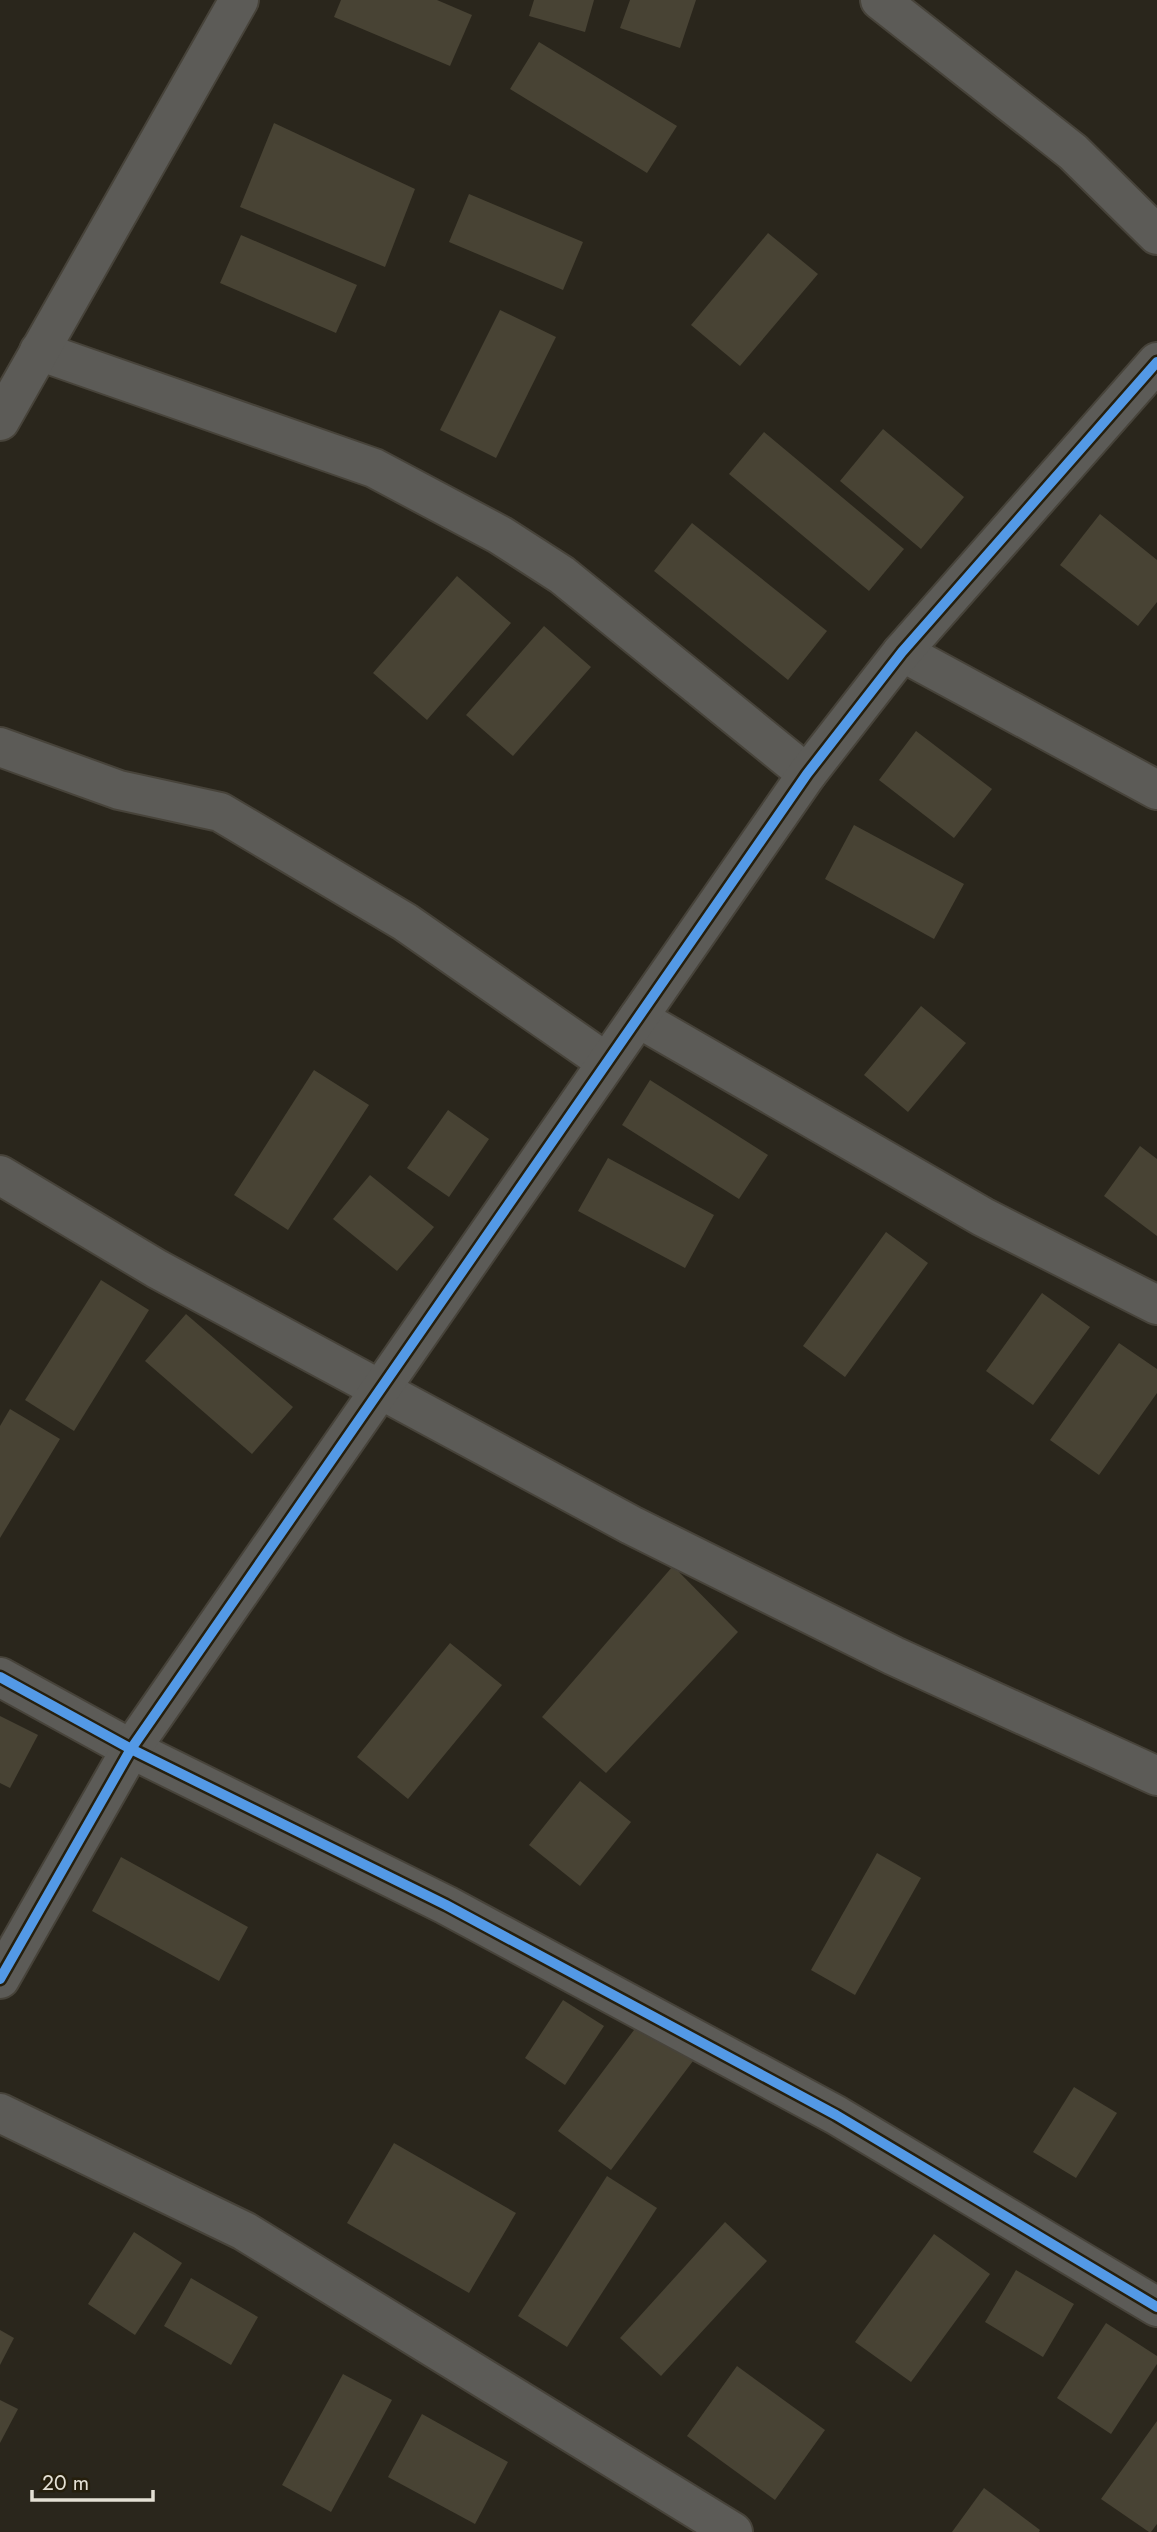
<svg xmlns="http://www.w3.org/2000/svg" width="1157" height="2532" font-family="Jost,sans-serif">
	<rect width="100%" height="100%" fill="#2a261c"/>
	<g fill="#484334">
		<path d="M341,0h96l35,15 -22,51 -116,-49z"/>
		<path d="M534,0h60l-9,32 -56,-16z"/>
		<path d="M630,0h66l-16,48 -60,-20z"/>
		<path d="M539,42l138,84 -30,47 -137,-84z"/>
		<path d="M274,123l141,66 -30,78 -145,-60z"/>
		<path d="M469,194l114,48 -20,48 -114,-48z"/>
		<path d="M768,233l50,41 -78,92 -49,-41z"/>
		<path d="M241,235l116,50 -21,48 -116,-50z"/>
		<path d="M500,310l56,27 -60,121 -56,-28z"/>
		<path d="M883,429l81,68 -43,52 -81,-68z"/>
		<path d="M764,432l140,117 -35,42 -140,-117z"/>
		<path d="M1100,514l57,46v42l-19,24 -78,-61z"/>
		<path d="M692,523l135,108 -39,49 -134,-109z"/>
		<path d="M457,576l54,47 -84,97 -54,-47z"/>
		<path d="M544,626l47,41 -78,89 -47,-41z"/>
		<path d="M916,731l76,58 -38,49 -75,-58z"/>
		<path d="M854,825l110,59 -30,55 -109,-60z"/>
		<path d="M921,1006l45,37 -58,69 -44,-37z"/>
		<path d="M314,1070l55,35 -81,125 -54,-35z"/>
		<path d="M650,1080l118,75 -29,44 -117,-74z"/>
		<path d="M448,1110l41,29 -40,58 -42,-29z"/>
		<path d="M1140,1146l17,13v77l-53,-40z"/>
		<path d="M608,1158l106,57 -29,53 -107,-57z"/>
		<path d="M370,1175l64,52 -37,44 -64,-52z"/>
		<path d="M886,1232l42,31 -83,114 -42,-31z"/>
		<path d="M101,1280l48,30 -75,121 -49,-31z"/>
		<path d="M1042,1293l48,34 -57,78 -47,-34z"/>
		<path d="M186,1314l107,93 -41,47 -107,-93z"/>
		<path d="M1119,1343l38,26v24l-58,82 -49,-35z"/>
		<path d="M10,1409l50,30 -60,99v-112z"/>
		<path d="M673,1566l65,66 -132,141 -64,-56z"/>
		<path d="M450,1643l52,42 -94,114 -51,-42z"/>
		<path d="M0,1716l38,19 -28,53 -10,-5z"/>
		<path d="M580,1781l51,41 -51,64 -51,-41z"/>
		<path d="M877,1853l44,25 -66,117 -44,-25z"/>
		<path d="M121,1857l127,70 -29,54 -127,-70z"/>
		<path d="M563,2000l41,26 -39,59 -40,-27z"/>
		<path d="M640,2022l53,39 -82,109 -53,-39z"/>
		<path d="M1074,2087l43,26 -41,65 -43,-26z"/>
		<path d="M394,2143l122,70 -47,80 -122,-70z"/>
		<path d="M607,2176l50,32 -90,139 -49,-31z"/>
		<path d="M725,2222l42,39 -106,115 -41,-38z"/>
		<path d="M134,2232l48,31 -47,72 -47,-31z"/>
		<path d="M934,2234l56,40 -79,108 -56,-40z"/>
		<path d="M1016,2270l58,34 -31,53 -58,-35z"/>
		<path d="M191,2278l67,39 -27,48 -67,-39z"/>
		<path d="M1106,2323l51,33v8l-46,70 -54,-36z"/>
		<path d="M0,2330l14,8 -14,27z"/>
		<path d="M737,2366l88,64 -50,70 -88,-64z"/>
		<path d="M343,2374l49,26 -61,112 -49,-27z"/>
		<path d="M0,2400l18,9 -18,34z"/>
		<path d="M422,2414l86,48 -33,62 -87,-47z"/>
		<path d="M1157,2421v103l-6,8h-2l-48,-33z"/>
		<path d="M984,2488l56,42 -1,2h-87z"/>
	</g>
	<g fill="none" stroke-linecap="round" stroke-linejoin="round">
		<g stroke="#47433a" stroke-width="42">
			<g id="street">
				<path d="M880,0l193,152 84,83"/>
				<path d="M39,351l335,117 126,67 62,40 245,199"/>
				<path d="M0,421l239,-421"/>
				<path d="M902,652l255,138"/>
				<path d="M0,747l119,43 101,22 185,110 201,140"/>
				<path d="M638,1018l345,199 174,88"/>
				<path d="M0,1175l157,94 474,256 263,131 263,120"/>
				<path d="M0,1677l131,72 315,156 390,210 321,192"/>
				<path d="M0,1979l131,-230 676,-975 95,-122 255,-290"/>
				<path d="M0,2113l244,118 489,301"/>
			</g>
		</g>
		<use href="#street" stroke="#5c5b57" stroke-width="38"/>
		<g stroke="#261f0d" stroke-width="15">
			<g id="cycleway">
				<path d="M0,1677l131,72 315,156 390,210 321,192"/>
				<path d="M0,1979l131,-230 676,-975 95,-122 255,-290"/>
			</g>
		</g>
		<use href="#cycleway" stroke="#5399e6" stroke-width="10"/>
	</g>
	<path d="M32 2490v10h121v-10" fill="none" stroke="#e4e0d4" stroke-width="3.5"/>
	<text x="42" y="2490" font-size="21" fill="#e4e0d4" stroke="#261f0d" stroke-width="5" paint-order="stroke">20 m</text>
</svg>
